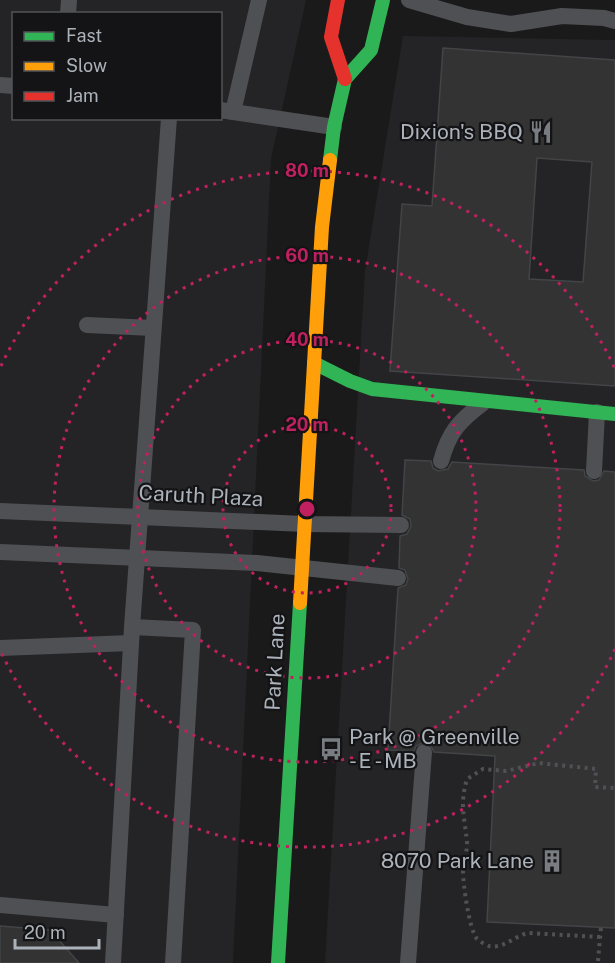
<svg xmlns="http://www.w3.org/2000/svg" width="615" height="963" font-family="'Public Sans',sans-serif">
	<rect width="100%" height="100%" fill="#1a1a1a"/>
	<g fill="#242426" fill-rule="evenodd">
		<path d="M0,0h306l-35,159 -38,804h-233zM14,14h206v104h-206z"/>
		<path d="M403,36l212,4v923h-290l40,-692z"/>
	</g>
	<g fill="#333334" stroke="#424446" stroke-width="1.5" fill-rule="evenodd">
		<path d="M443,48l172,12v326l-225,-15 12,-167 30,2zM537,158l55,4 -9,120 -54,-3z"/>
		<path d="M405,460l26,1 2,7 5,3 10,-2 4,-7 132,8 1,6 8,5 6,-1 5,-9 11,1v456l-128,-6 8,-166 -61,-4 -4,-8 -6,-2 -8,4 -2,5 -26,-1 10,-162 8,-3 2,-6 -3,-9 -6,-2 1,-32 7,-2 4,-8 -1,-7 -8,-4z"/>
		<path d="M0,926l50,4 29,33h-79z"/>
	</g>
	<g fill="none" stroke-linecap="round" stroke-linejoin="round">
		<g stroke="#505154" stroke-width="4" stroke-dasharray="3 4.5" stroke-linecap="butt">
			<path d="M600,937l-72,-4c-14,3 -24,16 -39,13 -3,-1 -10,-5 -12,-7 -8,-10 -14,-55 -14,-68 1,-9 4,-19 4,-28 -2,-26 -8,-37 0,-64l16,-10 23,2 33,-8 57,6 -1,18 20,1"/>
			<path d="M598,961l3,-34"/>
		</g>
		<g stroke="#4e5053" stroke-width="16">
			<path d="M409,0l58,17 44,7 51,-8 42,2 11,3"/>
			<path d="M68,14l1,-14"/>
			<path d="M0,85l14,1"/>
			<path d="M220,110l114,17"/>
			<path d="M233,112l26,-112"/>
			<path d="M87,325l66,3"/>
			<path d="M441,461c8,-29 18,-40 42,-58"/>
			<path d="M594,471l3,-59"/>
			<path d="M0,511l304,13 97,1"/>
			<path d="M0,552l257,11 141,15"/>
			<path d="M132,627l61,3 -20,333"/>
			<path d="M0,648l131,-5"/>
			<path d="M0,905l116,10"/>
			<path d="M113,963l19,-336 37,-509"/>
			<path d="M408,963l16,-211"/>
		</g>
		<g stroke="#30b455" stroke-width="14">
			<path d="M330,160l4,-33 11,-48 26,-29 12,-50"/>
			<path d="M314,363l36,18 22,8 243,25"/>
			<path d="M278,963l22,-360"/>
		</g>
		<path stroke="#ff9f0a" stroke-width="14" d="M300,603l22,-376 8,-67"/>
		<path stroke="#e5322d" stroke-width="14" d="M338,0l-7,37 14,42"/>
	</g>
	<g fill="none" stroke="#c12060" stroke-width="3" stroke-dasharray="3 6">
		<circle cx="307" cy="509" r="84"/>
		<circle cx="307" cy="509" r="169"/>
		<circle cx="307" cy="509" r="253"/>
		<path d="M615 649A338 338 0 0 1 1 652M1 366A338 338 0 0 1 615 369"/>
	</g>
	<defs>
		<g id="restaurant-bare" transform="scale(1.8)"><path d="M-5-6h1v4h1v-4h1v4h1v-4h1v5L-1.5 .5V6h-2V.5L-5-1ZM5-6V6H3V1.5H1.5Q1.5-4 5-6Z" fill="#797d82" stroke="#141416" stroke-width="2.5" paint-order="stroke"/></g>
		<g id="bus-bare" transform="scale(1.8)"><path d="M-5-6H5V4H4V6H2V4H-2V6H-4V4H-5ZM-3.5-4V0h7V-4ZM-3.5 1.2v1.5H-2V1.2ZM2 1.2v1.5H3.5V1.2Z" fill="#797d82" stroke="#141416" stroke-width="2.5" paint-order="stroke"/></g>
		<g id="building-bare" transform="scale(1.8)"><path d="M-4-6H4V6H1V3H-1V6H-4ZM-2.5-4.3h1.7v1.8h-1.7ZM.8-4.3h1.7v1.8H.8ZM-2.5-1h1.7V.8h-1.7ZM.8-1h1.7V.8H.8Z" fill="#797d82" stroke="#141416" stroke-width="2.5" paint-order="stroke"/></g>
	</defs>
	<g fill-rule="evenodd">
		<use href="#restaurant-bare" x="541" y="132"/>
		<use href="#bus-bare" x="331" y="749"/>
		<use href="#building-bare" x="552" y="861"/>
	</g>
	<g text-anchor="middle" stroke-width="4.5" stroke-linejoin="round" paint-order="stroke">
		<g font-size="21" fill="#acb2ba" stroke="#141416" text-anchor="end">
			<text x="523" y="139">Dixion's BBQ</text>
			<text x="349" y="744" text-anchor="start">Park @ Greenville<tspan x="349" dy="24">- E - MB</tspan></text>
			<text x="534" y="868">8070 Park Lane</text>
		</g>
		<g font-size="21" fill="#acb2ba" stroke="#141416">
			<text transform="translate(201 496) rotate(3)" y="7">Caruth Plaza</text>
			<text transform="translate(275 662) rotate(-87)" y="7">Park Lane</text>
		</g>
	</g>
	<circle cx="307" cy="509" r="9" fill="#c12060" stroke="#141416" stroke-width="3"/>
	<g font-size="18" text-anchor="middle" font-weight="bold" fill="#c12060" stroke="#141416" stroke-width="4.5" stroke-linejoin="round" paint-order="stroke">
		<text x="307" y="177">80 m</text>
		<text x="307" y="262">60 m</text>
		<text x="307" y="346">40 m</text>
		<text x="307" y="431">20 m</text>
	</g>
	<rect x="12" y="12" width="210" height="108" fill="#141416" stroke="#515358" stroke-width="1.5"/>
	<rect x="24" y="32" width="30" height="9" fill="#30b455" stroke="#515358" stroke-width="1.5"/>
	<text x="66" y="42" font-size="18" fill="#acb2ba">Fast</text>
	<rect x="24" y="62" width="30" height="9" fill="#ff9f0a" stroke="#515358" stroke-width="1.5"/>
	<text x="66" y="72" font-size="18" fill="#acb2ba">Slow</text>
	<rect x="24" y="92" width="30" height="9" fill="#e5322d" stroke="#515358" stroke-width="1.5"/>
	<text x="66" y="102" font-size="18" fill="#acb2ba">Jam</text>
	<path d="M15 939v9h84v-9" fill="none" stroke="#acb2ba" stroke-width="3"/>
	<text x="24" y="939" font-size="18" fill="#acb2ba" stroke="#141416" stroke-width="4.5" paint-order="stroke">20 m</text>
</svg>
